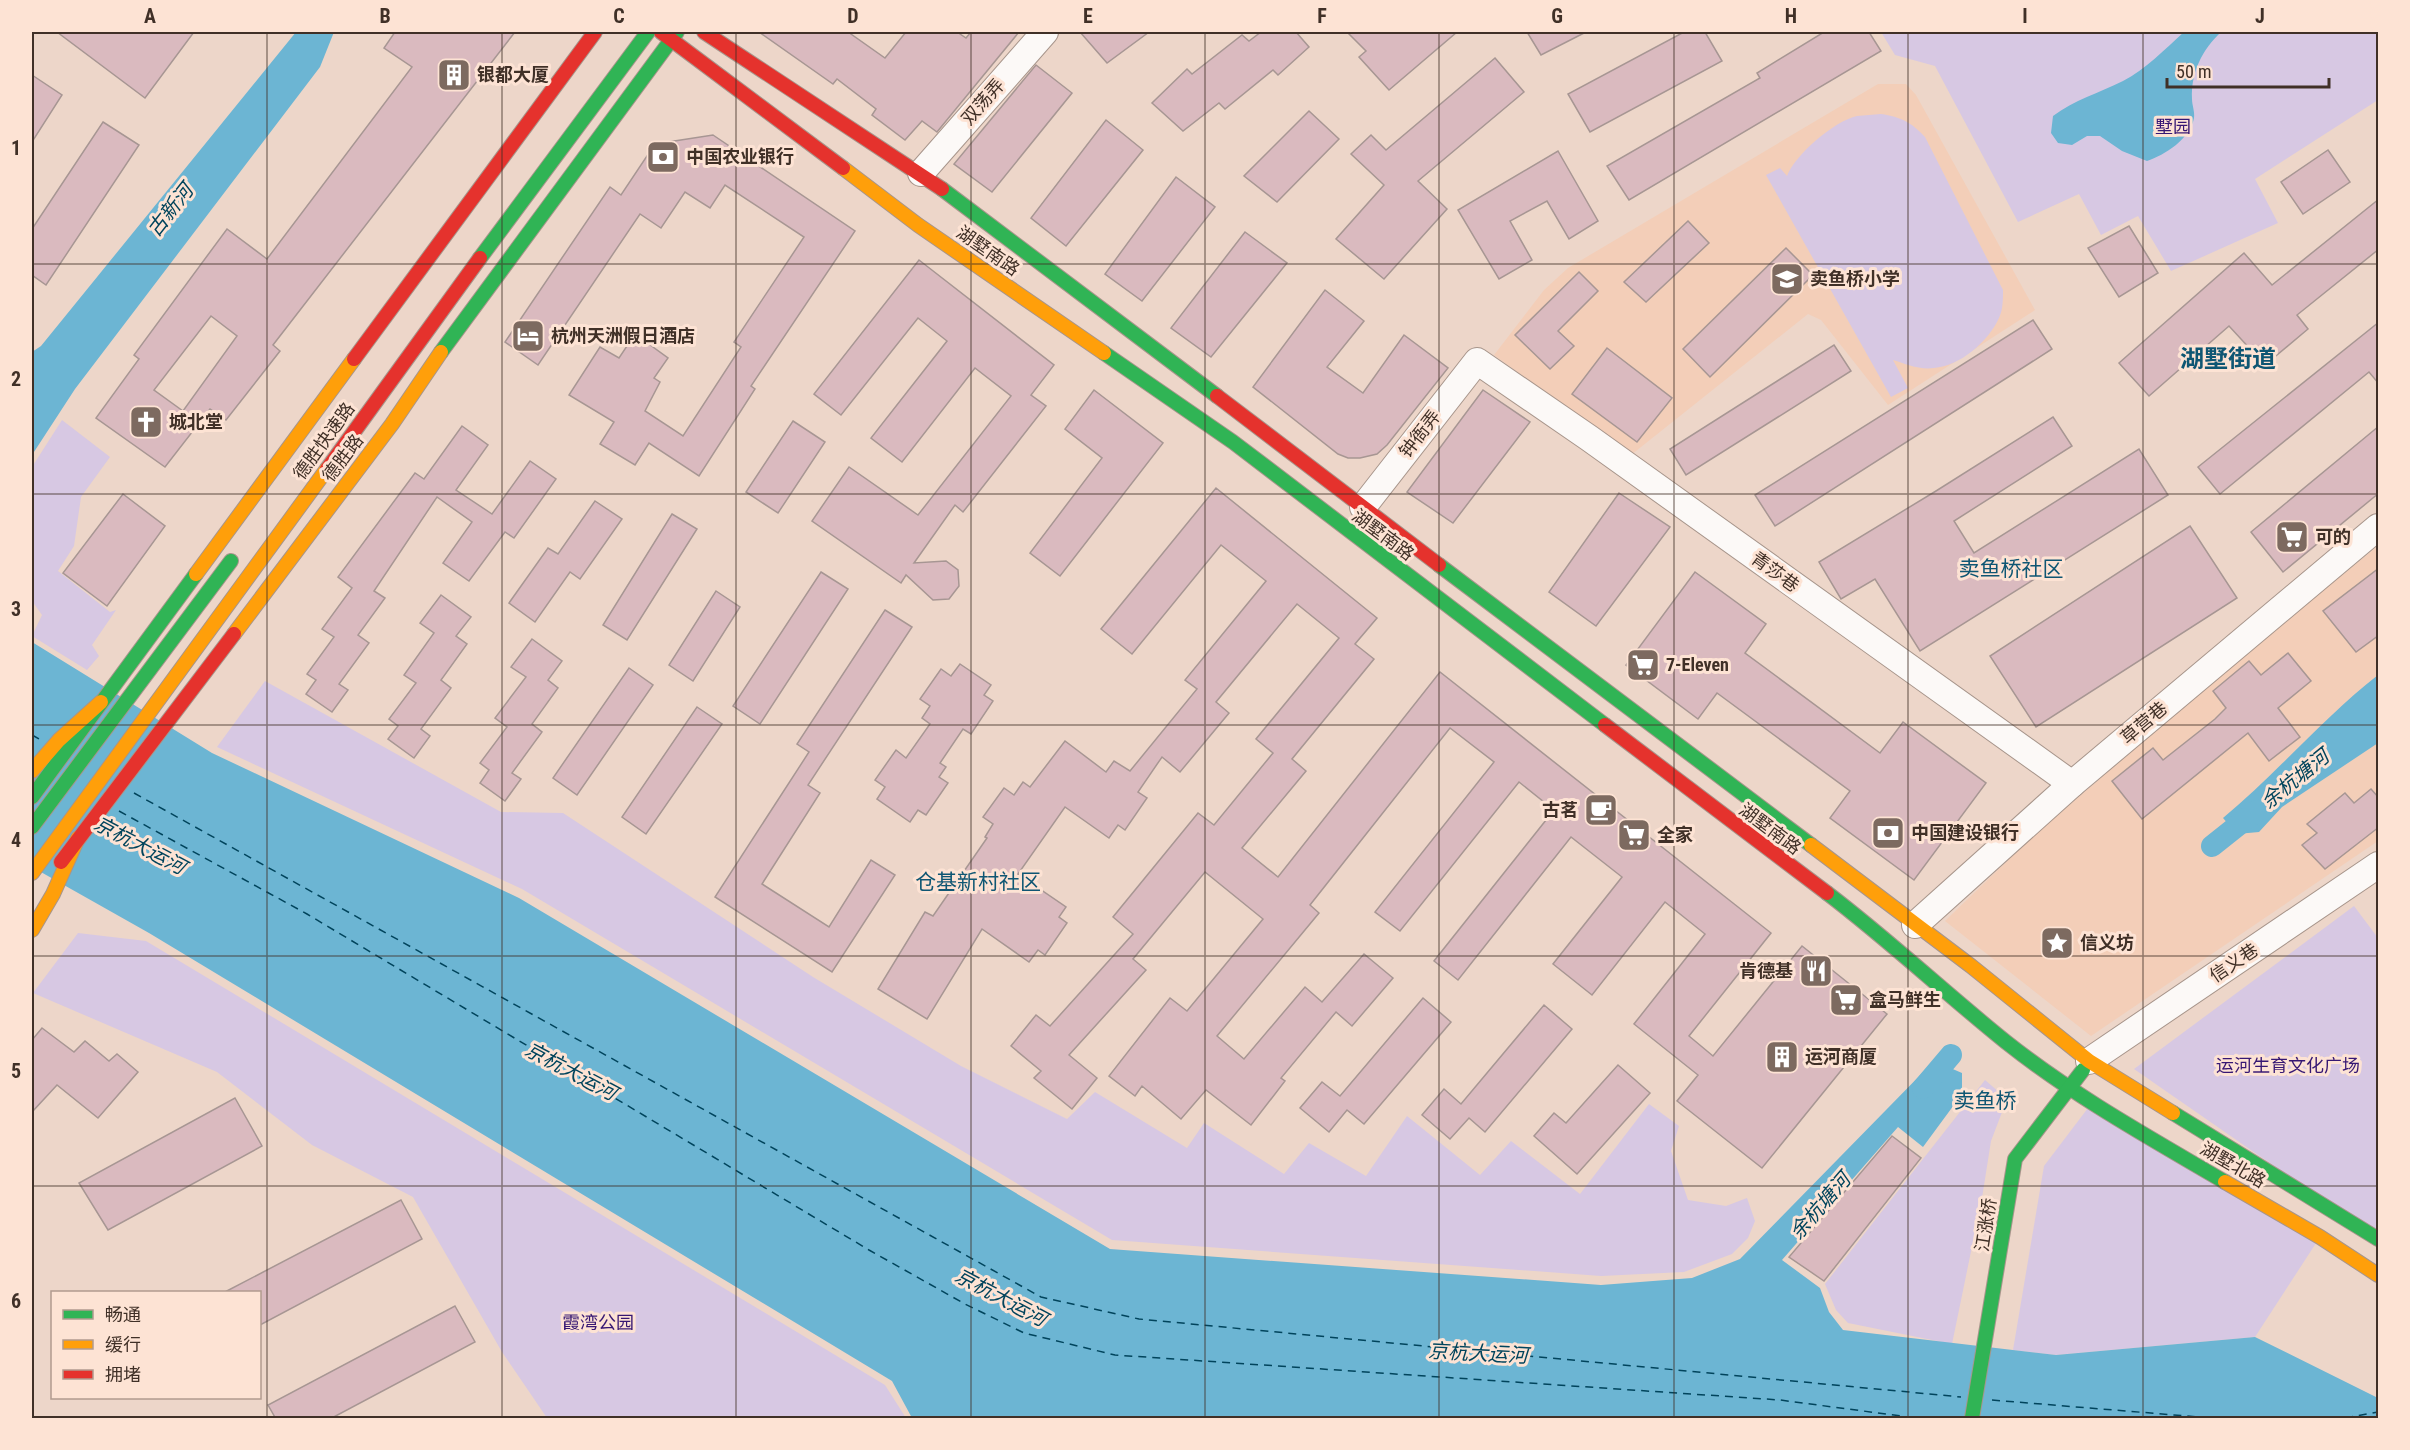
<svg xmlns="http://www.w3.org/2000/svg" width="2410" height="1450" font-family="'Roboto Condensed','Noto Sans SC',sans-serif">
	<rect width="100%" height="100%" fill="#edd6c9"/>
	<g fill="#f3ceb8">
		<path d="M1878,84h28l10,11 119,215 -147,95 -67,-85 -13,-6 -177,141 -137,-100 50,-65 24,-22z"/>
		<path d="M2378,546v295l-287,195 -146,-115 85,-82 219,-189z"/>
	</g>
	<g fill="#d7c8e3">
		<path d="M1881,32h497v68l-123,79 23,44 -107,48 -33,-55 -37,19 -22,-41 -61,28 -83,-156 -40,-11z"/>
		<path d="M1881,114c20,3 30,8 44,23l78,153c0,9 0,20 -4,28 -11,24 -39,48 -65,50 -15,2 -28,-4 -41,-8l15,28 -17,9 -125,-222 14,-7 7,8c8,-21 47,-55 70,-60 8,-1 16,-1 24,-2z"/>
		<path d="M62,420l48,37 -29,40 -7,49 -16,25 52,41 6,-2 -24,35 7,11 -12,14 -55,-34 10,-21 -10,-14v-134z"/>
		<path d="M265,681l236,131 62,1 250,164 148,89 106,53 28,-27 92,56 17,-25 80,51 25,-31 57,33 41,-60 73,59 31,-34 69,53 69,-90 30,22 -8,25 17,49 38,6 21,-8 8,23 -7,17 -16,16 -48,18 -83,4 -489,-36 -590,-351 -305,-142z"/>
		<path d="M2354,906l24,32v300l-244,-169z"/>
		<path d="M78,933l68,8 739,444 21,33h-359l-45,-66 -89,-155 -101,-52 -95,-73 -184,-79z"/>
		<path d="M1985,1080l22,19 -16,42 -9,57 -30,146 -104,-21 -12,-13 -11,-26z"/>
		<path d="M2091,1104l229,133 -65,100 -199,18 -43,-5 31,-184z"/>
	</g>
	<g fill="#6cb5d3">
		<path d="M296,32h38l-14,35 -245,322 -43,66v-103l9,-6z"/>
		<path d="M2184,32h37c-19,18 -30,40 -29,67 0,6 3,13 2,19 -4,21 -29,37 -47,43l-25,-10 -22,-15h-13l-15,9 -14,-2 -7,-10 2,-17c21,-16 46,-23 70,-35 23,-12 42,-32 61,-49z"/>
		<path d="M32,642l180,111 307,145 591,351 491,36 91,-7 48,-19 194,-198 28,12v21l-39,53 -25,-20 -116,133 38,28 9,24 14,18 213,25 199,-18 123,61v20h-1466l-20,-37 -743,-448 -117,-66z"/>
		<path d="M2378,675v68l-96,64 -23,25 -22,2 -14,-16c54,-45 100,-100 155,-143z"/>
	</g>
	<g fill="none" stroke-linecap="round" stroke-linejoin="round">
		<g stroke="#6cb5d3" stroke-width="22">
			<path d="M2212,846l44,-35"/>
			<path d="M1923,1088l28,-33"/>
		</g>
		<g stroke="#01445c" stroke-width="1.5" stroke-dasharray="8 6" stroke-linecap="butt">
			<path d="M32,735l7,4"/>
			<path d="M134,793l907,504 98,22 822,78"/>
			<path d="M119,811l188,103 562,336 96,54 59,29 91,22 665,45 136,18"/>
			<path d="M1992,1400l219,18"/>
			<path d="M2345,1418l33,-6"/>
		</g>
	</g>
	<g fill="#dababf" stroke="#a79693" stroke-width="1.5" fill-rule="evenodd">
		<path d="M57,32h137l-49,66z"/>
		<path d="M395,32h120l-242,313 7,6 -54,69 -16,-11 -45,58 -69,-49 43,-59 -5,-4 93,-126 40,30 145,-192 -28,-19zM211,316l26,20 -54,75 -29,-21z"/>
		<path d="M759,32h89l37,26 21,-26h51l9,6 5,-6h48l-82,100 -15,-11 -17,19 -33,-25 4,-6 -39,-30 -4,5z"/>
		<path d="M1080,32h69l-42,31z"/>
		<path d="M1261,32h35l13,15 -31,28 -5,-5 -48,39 -6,-6 -36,28 -31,-28 35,-34 5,5 50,-39 7,6z"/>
		<path d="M1347,32h110l-68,58 -30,-33 7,-6z"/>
		<path d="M1527,32h59l-45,23z"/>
		<path d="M1684,32h21l17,29 -132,71 -22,-38z"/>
		<path d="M1824,32h45l12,19 -252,149 -22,-34 153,-88 -3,-5z"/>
		<path d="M1495,58l29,34 -106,89 29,28 -63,70 -48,-40 48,-54 -33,-31 20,-19 15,15z"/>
		<path d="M1036,65l36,28 -80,99 -38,-28z"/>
		<path d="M32,75l30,20 -30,47z"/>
		<path d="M1309,111l30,28 -62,63 -33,-26z"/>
		<path d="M1106,120l37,30 -77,96 -35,-28z"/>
		<path d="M103,122l36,23 -93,140 -14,-10v-46z"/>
		<path d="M713,135l142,96 -104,155 4,3 -56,87 -50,-33 -14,22 -35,-21 14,-22 -45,-27 31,-48 19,11 16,-24 33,24 -14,20 6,4 -15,29 38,25 58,-89 -7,-5 70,-105 -79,-52 -15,23 -25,-16 -24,36 -21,-14 -102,151 -33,-23 105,-155 11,8 34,-51z"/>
		<path d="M2328,150l22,32 -47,32 -22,-32z"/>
		<path d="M1558,151l40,70 -29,18 -22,-38 -37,20 22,39 -33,19 -41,-69z"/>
		<path d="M1176,177l39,30 -73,94 -37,-27z"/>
		<path d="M2379,199v50l-82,66 11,14 -43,36 -36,-39 -80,70 -30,-33 125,-110 28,32z"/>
		<path d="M1688,221l21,22 -63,59 -22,-20z"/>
		<path d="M2129,226l29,47 -39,24 -31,-49z"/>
		<path d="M1245,232l42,31 -76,94 -40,-29z"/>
		<path d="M1786,248l27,27 -103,102 -27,-28z"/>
		<path d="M919,260l135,105 -23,30 15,11 -83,106 -8,-7 -41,58 32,-2 12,9 1,16 -10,13 -16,1 -27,-25 -5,8 -89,-62 37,-54 69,48 93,-119 -36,-28 -73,94 -31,-24 76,-97 -29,-23 -77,97 -27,-21z"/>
		<path d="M1579,272l19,19 -40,40 16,15 -24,23 -35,-34z"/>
		<path d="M1325,290l39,31 -37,46 36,26 41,-58 44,33 -61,77 -10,9 -17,4h-12l-10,-4 -85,-67z"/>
		<path d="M2033,320l19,29 -277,177 -20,-31z"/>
		<path d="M2379,322v62l-10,-12 -149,122 -22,-27z"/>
		<path d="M1834,345l17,26 -165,104 -16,-26z"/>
		<path d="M1607,348l65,50 -35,44 -65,-48z"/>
		<path d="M1094,390l69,53 -103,133 -30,-23 72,-95 -37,-29z"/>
		<path d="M1483,390l47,32 -77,101 -46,-31z"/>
		<path d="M2053,417l19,29 -118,75 20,32 165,-104 29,46 -248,156 -45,-72 -34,20 -22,-37 117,-71z"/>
		<path d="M793,421l32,21 -47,71 -32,-21z"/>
		<path d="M462,426l26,19 -32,45 36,24 38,-53 26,18 -42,59 -9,-6 -36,49 -26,-18 29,-41 -35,-25 -63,94 11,7 -27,37 11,8 -30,41 9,6 -16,22 -26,-18 10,-14 -9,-6 27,-37 -12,-8 30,-41 -14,-11 77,-104 9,6z"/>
		<path d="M2379,426v67l-96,79 -32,-40z"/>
		<path d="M1216,488l161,130 -22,26 19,15 -82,100 14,12 -64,77 36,29 162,-205 331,261 -82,103 24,20 89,-110 85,68 -125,154 -85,-67 21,-26 -64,-51 71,-90 -40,-32 -73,93 -39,-31 69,-87 -51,-40 -113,143 -24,-19 120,-151 -35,-28 -119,149 -25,-19 119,-150 -44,-34 -140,177 9,8 -102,123 27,23 61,-72 17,15 42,-48 29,24 -41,48 -16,-14 -55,66 4,3 -34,44 -45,-35 -25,29 -39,-33 -7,10 -26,-20 61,-78 17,13 76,-92 -58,-47 -72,87 13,11 -77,85 28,23 -25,31 -38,-31 7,-7 -30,-25 25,-31 14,11 83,-92 -20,-17 85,-104 16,12 59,-72 -17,-14 83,-101 -42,-34 -81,98 13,11 -49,59 -18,-15 -24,35 9,6 -22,32 -7,-5 -9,13 -44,-31 -47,67 48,33 -7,10 8,6 -22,32 -7,-5 -9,12 -47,-33 -55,90 -49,-30 47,-77 8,4 54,-78 -2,-1 8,-13 -10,-7 21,-29 10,7 9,-13 7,5 35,-46 41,31 8,-11 16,10 67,-82 -12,-9 81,-99 -45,-36 -89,109 -31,-25z"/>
		<path d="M1619,493l51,34 -74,99 -47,-34z"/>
		<path d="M123,494l42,32 -58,80 -44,-33z"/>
		<path d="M595,501l27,18 -42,60 -10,-7 -35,50 -26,-19 39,-55 10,6z"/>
		<path d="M672,514l25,15 -70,111 -24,-15z"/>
		<path d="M2190,526l47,72 -201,129 -46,-71z"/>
		<path d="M2379,568v67l-23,17 -33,-41z"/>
		<path d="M821,572l27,17 -88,135 -27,-18z"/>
		<path d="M1695,572l71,52 -21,29 135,100 23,-31 83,61 -72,97 -84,-62 20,-27 -133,-98 -19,26 -72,-54z"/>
		<path d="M716,591l24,16 -47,74 -24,-16z"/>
		<path d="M441,595l30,22 -15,19 11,8 -26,36 10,8 -30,41 9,7 -16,22 -26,-19 10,-13 -9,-7 27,-36 -12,-8 30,-42 -14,-10z"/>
		<path d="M885,610l27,17 -104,158 12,8 -58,91 67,43 42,-67 24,15 -63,97 -117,-75 94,-145 -12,-8z"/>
		<path d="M532,639l30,22 -14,19 10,8 -26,36 10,8 -30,41 9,6 -16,22 -25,-18 9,-13 -9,-7 27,-36 -12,-9 31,-41 -15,-10z"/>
		<path d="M2288,653l23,28 -33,27 22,29 -31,24 -21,-28 -106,86 -30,-38 41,-33 10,12 52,-41 11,-11 -13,-17 36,-30 12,14z"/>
		<path d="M960,664l31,21 -7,10 9,6 -22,33 -8,-5 -23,34 6,4 -7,10 9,6 -22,32 -8,-5 -8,12 -33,-23 8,-12 -10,-7 21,-30 10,8 24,-34 -8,-6 8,-12 -10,-7 21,-30 10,7z"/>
		<path d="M629,668l24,17 -76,110 -24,-17z"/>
		<path d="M697,707l25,17 -76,110 -24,-17z"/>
		<path d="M2371,789l8,9v29l-54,42 -23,-24 15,-12 -10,-9 38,-31 9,10z"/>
		<path d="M1423,998l28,24 -87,102 -17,-14 -18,22 -29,-24 22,-26 18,14z"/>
		<path d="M1544,1005l28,24 -87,103 -16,-14 -19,21 -28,-24 22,-26 17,15z"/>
		<path d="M42,1028l32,24 11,-11 24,20 8,-7 21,18 -40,46 -41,-33 -25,27v-72z"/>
		<path d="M1618,1065l32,28 -73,81 -43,-38 20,-23 12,10z"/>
		<path d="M235,1098l27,48 -154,84 -29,-47z"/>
		<path d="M1892,1136l29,22 -97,123 -35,-24z"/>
		<path d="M401,1200l21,39 -162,86v-32h-37z"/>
		<path d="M455,1306l20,36 -145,77h-54l-8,-14z"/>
	</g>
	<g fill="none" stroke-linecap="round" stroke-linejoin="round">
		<g stroke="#a7958b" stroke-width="28">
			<g id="street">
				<path d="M921,173l124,-141"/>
				<path d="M1363,507l114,-146 112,77 483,346"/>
				<path d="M1915,925l157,-141 306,-257"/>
				<path d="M2089,1061l289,-196"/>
			</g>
		</g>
		<g stroke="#a7958b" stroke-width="16">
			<g id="fast">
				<path d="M942,189l275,207"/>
				<path d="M480,258l168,-226"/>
				<path d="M441,352l236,-320"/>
				<path d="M1104,353l129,89 372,283"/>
				<path d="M1439,565l372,280"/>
				<path d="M32,797l164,-223"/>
				<path d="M32,827l199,-266"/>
				<path d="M1827,893c62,47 118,100 179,149 68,54 144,96 219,140"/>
				<path d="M2173,1113l205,126"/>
				<path d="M1972,1418l43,-259 68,-89"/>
			</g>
		</g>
		<g stroke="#a7958b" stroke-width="16">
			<g id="slow">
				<path d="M843,168l75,57 186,128"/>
				<path d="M196,574l158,-215"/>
				<path d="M234,634l158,-210 49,-72"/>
				<path d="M32,771l27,-31 42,-38"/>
				<path d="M1811,845l160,121 118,95 84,52"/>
				<path d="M32,873l295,-404"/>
				<path d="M32,930l21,-36 25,-56"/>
				<path d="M2225,1182l95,55 58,38"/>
			</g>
		</g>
		<g stroke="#a7958b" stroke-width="16">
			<g id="jam">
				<path d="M661,32l182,136"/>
				<path d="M704,32l238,157"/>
				<path d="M354,359l241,-327"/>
				<path d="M1217,396l222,169"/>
				<path d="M327,469l153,-211"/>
				<path d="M1605,725l222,168"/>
				<path d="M61,862l173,-228"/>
			</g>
		</g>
		<use href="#street" stroke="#fcf9f7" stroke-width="26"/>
		<use href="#fast" stroke="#30b455" stroke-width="14"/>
		<use href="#slow" stroke="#ff9f0a" stroke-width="14"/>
		<use href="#jam" stroke="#e5322d" stroke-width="14"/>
	</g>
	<path fill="none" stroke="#403027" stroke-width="1.5" stroke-opacity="0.55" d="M267,32v1386M502,32v1386M736,32v1386M971,32v1386M1205,32v1386M1439,32v1386M1674,32v1386M1908,32v1386M2143,32v1386M32,264h2346M32,494h2346M32,725h2346M32,956h2346M32,1186h2346"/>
	<defs>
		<g id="building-square" transform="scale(1.725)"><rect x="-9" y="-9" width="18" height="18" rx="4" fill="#7d6a60" stroke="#fde3d4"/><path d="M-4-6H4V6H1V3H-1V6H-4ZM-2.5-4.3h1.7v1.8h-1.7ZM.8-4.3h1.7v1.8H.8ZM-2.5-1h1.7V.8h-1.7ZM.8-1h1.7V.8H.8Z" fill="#fff"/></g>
		<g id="bank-square" transform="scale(1.725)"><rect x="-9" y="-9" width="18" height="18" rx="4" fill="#7d6a60" stroke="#fde3d4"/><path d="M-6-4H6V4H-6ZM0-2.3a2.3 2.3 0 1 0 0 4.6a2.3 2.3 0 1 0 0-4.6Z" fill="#fff"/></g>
		<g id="school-square" transform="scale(1.725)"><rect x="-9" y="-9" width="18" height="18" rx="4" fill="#7d6a60" stroke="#fde3d4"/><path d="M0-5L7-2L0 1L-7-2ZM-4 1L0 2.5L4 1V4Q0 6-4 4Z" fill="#fff"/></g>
		<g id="hotel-square" transform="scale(1.725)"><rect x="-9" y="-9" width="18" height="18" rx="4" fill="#7d6a60" stroke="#fde3d4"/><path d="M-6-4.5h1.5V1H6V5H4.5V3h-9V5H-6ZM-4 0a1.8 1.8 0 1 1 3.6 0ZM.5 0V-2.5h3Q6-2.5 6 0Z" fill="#fff"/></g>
		<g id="church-square" transform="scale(1.725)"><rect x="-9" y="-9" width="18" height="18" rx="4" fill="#7d6a60" stroke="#fde3d4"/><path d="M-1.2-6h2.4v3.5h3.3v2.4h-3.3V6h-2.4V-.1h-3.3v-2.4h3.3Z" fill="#fff"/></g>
		<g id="supermarket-square" transform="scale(1.725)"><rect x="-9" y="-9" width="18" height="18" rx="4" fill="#7d6a60" stroke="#fde3d4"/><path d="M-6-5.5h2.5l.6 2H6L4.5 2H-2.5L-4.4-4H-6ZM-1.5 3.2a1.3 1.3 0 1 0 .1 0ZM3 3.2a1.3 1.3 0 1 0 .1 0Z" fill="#fff"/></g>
		<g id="cafe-square" transform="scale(1.725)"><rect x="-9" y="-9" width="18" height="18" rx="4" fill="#7d6a60" stroke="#fde3d4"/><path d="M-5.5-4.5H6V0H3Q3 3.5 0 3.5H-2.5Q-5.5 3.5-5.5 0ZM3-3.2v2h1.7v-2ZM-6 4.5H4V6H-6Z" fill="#fff"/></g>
		<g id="sight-square" transform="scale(1.725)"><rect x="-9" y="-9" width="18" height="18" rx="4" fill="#7d6a60" stroke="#fde3d4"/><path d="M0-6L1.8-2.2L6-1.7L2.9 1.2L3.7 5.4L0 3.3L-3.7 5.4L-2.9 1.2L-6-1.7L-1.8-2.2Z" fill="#fff"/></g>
		<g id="restaurant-square" transform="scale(1.725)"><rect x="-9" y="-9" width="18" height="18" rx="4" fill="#7d6a60" stroke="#fde3d4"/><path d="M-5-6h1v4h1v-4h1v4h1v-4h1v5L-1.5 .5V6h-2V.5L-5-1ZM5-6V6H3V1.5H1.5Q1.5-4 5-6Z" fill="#fff"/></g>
	</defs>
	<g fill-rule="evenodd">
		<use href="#building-square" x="454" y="75"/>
		<use href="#bank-square" x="663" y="157"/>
		<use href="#school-square" x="1787" y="279"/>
		<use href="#hotel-square" x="528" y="336"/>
		<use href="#church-square" x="146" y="422"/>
		<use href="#supermarket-square" x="2292" y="537"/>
		<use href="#supermarket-square" x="1643" y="665"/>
		<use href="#cafe-square" x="1601" y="810"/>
		<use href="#bank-square" x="1888" y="833"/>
		<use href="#supermarket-square" x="1634" y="835"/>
		<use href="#sight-square" x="2057" y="943"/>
		<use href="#restaurant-square" x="1816" y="971"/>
		<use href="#supermarket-square" x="1846" y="1000"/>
		<use href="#building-square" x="1782" y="1057"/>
	</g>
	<g text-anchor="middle" stroke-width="6" stroke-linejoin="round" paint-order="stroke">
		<g font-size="18" font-weight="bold" fill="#403027" stroke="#fde3d4" text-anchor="start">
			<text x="477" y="81">银都大厦</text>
			<text x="686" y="163">中国农业银行</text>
			<text x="1810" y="285">卖鱼桥小学</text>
			<text x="551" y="342">杭州天洲假日酒店</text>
			<text x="169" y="428">城北堂</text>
			<text x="2315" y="543">可的</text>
			<text x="1666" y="671">7-Eleven</text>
			<text x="1578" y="816" text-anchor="end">古茗</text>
			<text x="1911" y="839">中国建设银行</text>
			<text x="1657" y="841">全家</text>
			<text x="2080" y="949">信义坊</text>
			<text x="1793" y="977" text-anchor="end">肯德基</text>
			<text x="1869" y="1006">盒马鲜生</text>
			<text x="1805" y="1063">运河商厦</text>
		</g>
		<g font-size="18" fill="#403027" stroke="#fde3d4">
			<text transform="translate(983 102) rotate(-49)" y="6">双荡弄</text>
			<text transform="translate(988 251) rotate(35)" y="6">湖墅南路</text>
			<text transform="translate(1420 434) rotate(-52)" y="6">钟衙弄</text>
			<text transform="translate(324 441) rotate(-54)" y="6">德胜快速路</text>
			<text transform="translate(343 458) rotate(-53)" y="6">德胜路</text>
			<text transform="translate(1383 535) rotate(37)" y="6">湖墅南路</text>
			<text transform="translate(1775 572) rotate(36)" y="6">青莎巷</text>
			<text transform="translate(2144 723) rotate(-40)" y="6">草营巷</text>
			<text transform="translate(1770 829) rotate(37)" y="6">湖墅南路</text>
			<text transform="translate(2234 963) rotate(-34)" y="6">信义巷</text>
			<text transform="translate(2233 1165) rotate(30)" y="6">湖墅北路</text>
			<text transform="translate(1986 1225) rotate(-81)" y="6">江涨桥</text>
		</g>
		<g font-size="18" fill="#361773" stroke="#fde3d4">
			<text x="2173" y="133">墅园</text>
			<text x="2288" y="1072">运河生育文化广场</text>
			<text x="598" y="1329">霞湾公园</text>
		</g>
		<g font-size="20" font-style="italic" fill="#01445c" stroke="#fde3d4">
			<text transform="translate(170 210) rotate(-52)" y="7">古新河</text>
			<text transform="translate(2295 779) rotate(-39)" y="7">余杭塘河</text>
			<text transform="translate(140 845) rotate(28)" y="7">京杭大运河</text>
			<text transform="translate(571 1071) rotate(28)" y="7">京杭大运河</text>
			<text transform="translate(1820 1206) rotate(-49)" y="7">余杭塘河</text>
			<text transform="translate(1001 1297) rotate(28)" y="7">京杭大运河</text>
			<text transform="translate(1478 1353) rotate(3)" y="7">京杭大运河</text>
		</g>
		<g font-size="21" fill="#0f5673" stroke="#fde3d4">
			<text x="2011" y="576">卖鱼桥社区</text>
			<text x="978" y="889">仓基新村社区</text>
			<text x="1985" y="1108">卖鱼桥</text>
		</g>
		<g font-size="24" font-weight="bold" fill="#0f5673" stroke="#fde3d4">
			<text x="2228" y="367">湖墅街道</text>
		</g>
	</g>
	<rect width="2410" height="1450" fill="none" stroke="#fde3d4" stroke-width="66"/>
	<rect x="51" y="1291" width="210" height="108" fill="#fde3d4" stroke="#b19b8f" stroke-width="1.5"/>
	<rect x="63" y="1310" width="30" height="9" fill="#30b455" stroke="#b19b8f" stroke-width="1.5"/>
	<text x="105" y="1321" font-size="18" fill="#403027">畅通</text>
	<rect x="63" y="1340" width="30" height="9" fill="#ff9f0a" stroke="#b19b8f" stroke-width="1.5"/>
	<text x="105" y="1351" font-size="18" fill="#403027">缓行</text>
	<rect x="63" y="1370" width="30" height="9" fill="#e5322d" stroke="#b19b8f" stroke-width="1.5"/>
	<text x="105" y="1381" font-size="18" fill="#403027">拥堵</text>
	<path d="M2167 78v9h162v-9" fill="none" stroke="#403027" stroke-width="3"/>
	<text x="2176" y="78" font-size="18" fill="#403027" stroke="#fde3d4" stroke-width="4.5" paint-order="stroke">50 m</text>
	<rect x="33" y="33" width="2344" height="1384" fill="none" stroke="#403027" stroke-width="2"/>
	<g font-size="20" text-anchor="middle" font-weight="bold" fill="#403027">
		<text x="150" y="23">A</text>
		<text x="385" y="23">B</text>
		<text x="619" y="23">C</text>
		<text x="853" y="23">D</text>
		<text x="1088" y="23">E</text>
		<text x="1322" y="23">F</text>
		<text x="1557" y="23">G</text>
		<text x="1791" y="23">H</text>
		<text x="2025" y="23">I</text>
		<text x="2260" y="23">J</text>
		<text x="16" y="155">1</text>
		<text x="16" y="386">2</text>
		<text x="16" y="616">3</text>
		<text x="16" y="847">4</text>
		<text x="16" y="1078">5</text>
		<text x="16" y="1308">6</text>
	</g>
</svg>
